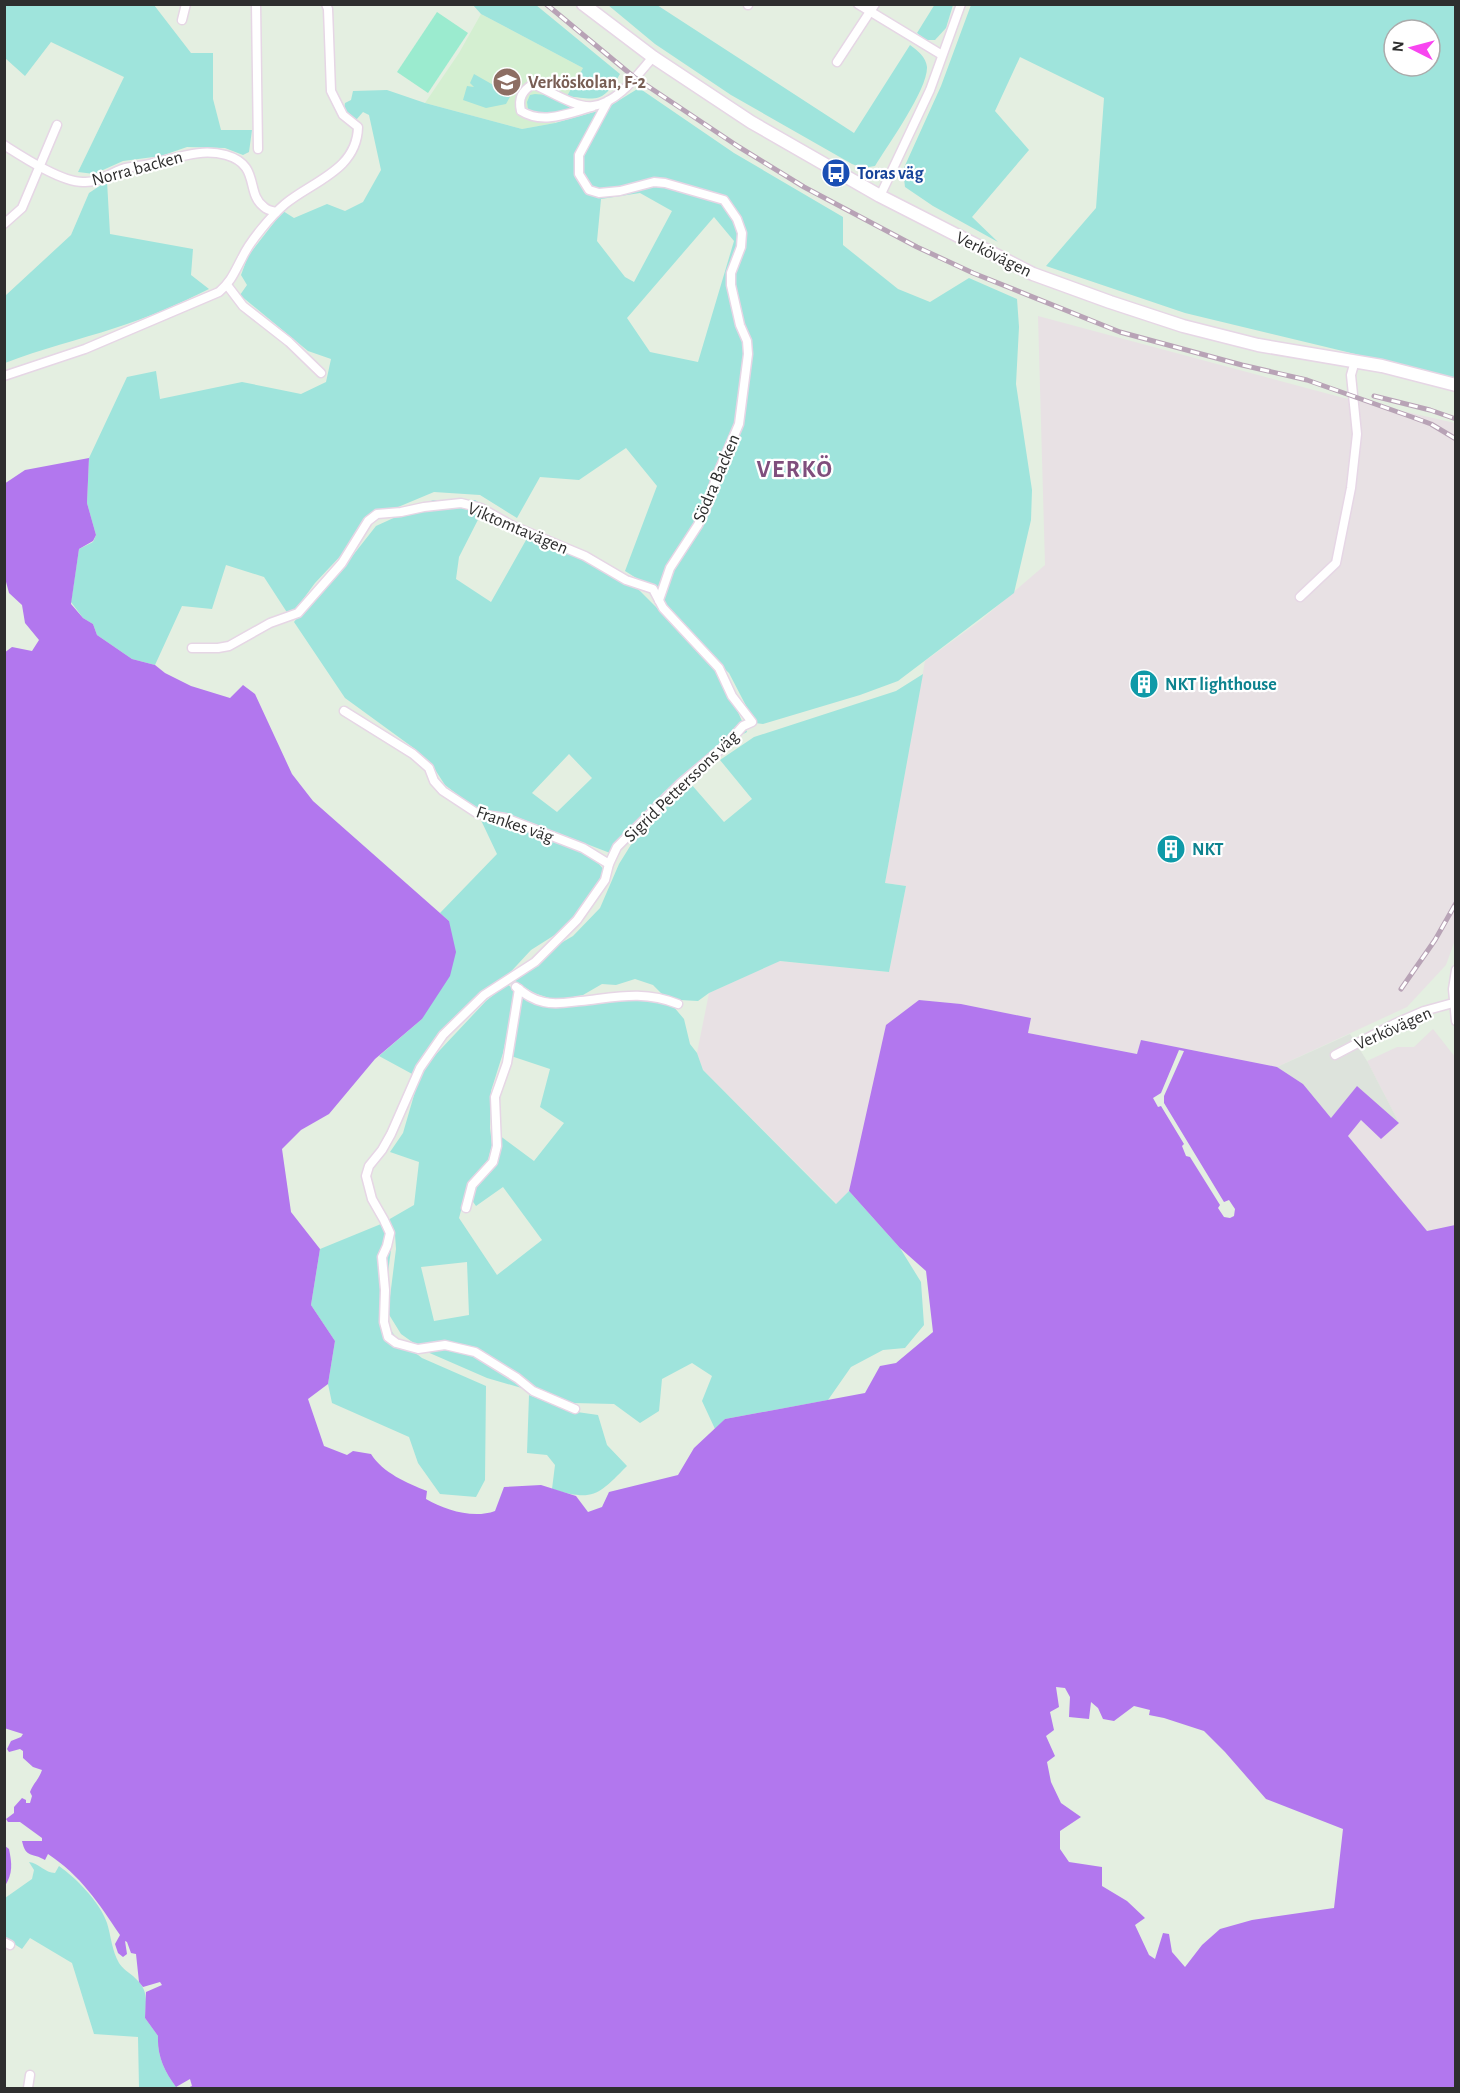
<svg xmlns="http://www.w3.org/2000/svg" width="1460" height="2093" font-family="'Alegreya Sans',sans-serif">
	<rect width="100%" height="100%" fill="#e4efe1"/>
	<g fill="#e8e1e4">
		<path d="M1038,316l302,81 115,26v517l-9,25 -39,42 -130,60 -136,-27 -3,14 -110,-21 3,-15 -70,-14 -42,-4 -64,164 -6,27 -12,13 -134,-134 -6,-17 12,-60 70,-32 110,11 17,-86 -21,-3 40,-222 56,-41 64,-55z"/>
		<path d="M1433,1029l22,28v168l-28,6 -79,-95 13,-16 38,3 -32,-62 30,-14h17z"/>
	</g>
	<path fill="#d4efd1" d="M481,14l102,54 -16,28 -12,27 -33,6 -97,-26 34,-50z"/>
	<g fill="#9fe4dc" fill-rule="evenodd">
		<path d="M5,4l149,1 37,48h22v46l8,31h31l-3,22 -6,3 -18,-7 -38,-1 -26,9 -38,5 -29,13 -16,-2 46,-95 -73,-35 -26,34 -20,-18z"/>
		<path d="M935,4l18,1 -7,23 -11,12h-9l-9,-7z"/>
		<path d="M473,5h63l84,69c-17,29 -22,26 -53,22l16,-28 -102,-54z"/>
		<path d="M608,5h49l197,128 56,-88c8,6 16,12 17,22 1,22 -39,78 -52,99l-12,2 -11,-4 -121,-69 -76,-51z"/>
		<path d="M971,5h484v373l-270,-65 -139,-47 50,-58 8,-110 -84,-41 -25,54 34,39 -57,67 26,25 -65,-36 -28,-19 -2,-17 38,-84zM1394,30h36v36h-36z"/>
		<path d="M474,74l37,21 -5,9 -20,4 -23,-8 4,-14 7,1 -4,-4z"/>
		<path d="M639,88l95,65 109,64v28l55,44 32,13 39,-24 48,21 2,28 -3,57 16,106 -1,30 -17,73 -116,88 -38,14 -97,29 -8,-1 -26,-50 -41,-38 -47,-54 -16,-10 32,-85 -31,-38 -47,32 -39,-3 -23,41 -37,-23 -46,-3 -55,23 -64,68 -25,34 -26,-40 -38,-12 -14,44 -30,-3 -27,59 -23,-6 -35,-24 -4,-11 -10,-6 -12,-16 8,-53 14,-7 3,-7 -9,-32 2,-45 38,-81 29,-6 4,28 82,-17 59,12 25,-12 5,-23 -23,-8 -68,-56 7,-10 -6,-10 7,-19 35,-45 11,7 33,-14 18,7 18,-9 18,-32 -12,-55 -6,-3 -7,8 -12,-11 1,-6 6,-3 2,-9 34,-1 38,13 97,26 33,-6 50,-14zM640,193l32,18 -38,71 -9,-5 -28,-36 4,-42zM714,217l20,24 -36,121 -48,-10 -23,-34z"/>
		<path d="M535,94l12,1 24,13c-14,6 -29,7 -43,1l-1,-7 3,-7z"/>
		<path d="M107,181l3,53 83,15 -2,26 18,14c-30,15 -62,29 -94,39 -37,12 -74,21 -110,35v-67l66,-61 18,-42z"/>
		<path d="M433,500h42l10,6 -26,51 -3,22 35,23 39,-69 69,33 36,20 74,74 13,17 25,55c-53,26 -100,71 -132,120l-5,1 -101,-39 -34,-6 -30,-23 -13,-20 -17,-16 -70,-51 -51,-76 24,-32 32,-31 26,-33zM569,754l23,24 -35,34 -25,-19z"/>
		<path d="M923,674l-38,209 21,3 -17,86 -109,-11 -71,32 -11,8 -18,-1 -18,-6 -9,-9 -18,-6 -19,6 -14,-1 -19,11 -15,3h-19l-15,-5 -19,-12 24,-25 34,-20 27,-28 19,-44 18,-29 54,-51 33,38 28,-23 -32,-39 34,-23 142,-46z"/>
		<path d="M479,816l25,5 32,14 43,15 20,14 6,7 -16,37 -17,16 -41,26 -25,27 -25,19 -67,79 -35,-19 43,-37 27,-98 -9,-8 57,-59z"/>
		<path d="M507,984l9,7 -13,62 -12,38 -1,37 2,17 -4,15 -19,21 -10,37 38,57 45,-35 -39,-53 -27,19 -5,-7 2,-10 22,-25 4,-29 35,26 30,-38 -24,-16 10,-38 -39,-13 11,-61 7,5 109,-2 22,3 13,5 11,13 6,25 7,9 6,17 133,134 13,-13 51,57 21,34 3,43 -19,23 -22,2 -32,17 -23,33 -103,19 -10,10 -13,-28 10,-25 -20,-13 -30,16 -3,32 -19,12 -26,-19 -41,-1 -86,-25 -62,-27 -24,-17 -13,-21 8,-64 -1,-15 -7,-14 26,-15 5,-43 -29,-10 13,-19 16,-55 6,-12 61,-65zM467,1262l2,53 -35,6 -13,-54z"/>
		<path d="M381,1224l8,11 2,15 -9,67 15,22 25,19 64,28 -1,94 -9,17 -36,-3 -22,-31 -9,-26 -77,-34 -4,-19 7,-43 -24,-36 9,-56z"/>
		<path d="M529,1395l41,16 28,4 9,30 20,21c-29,29 -33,36 -75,23l3,-24 -8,-10 -20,-2z"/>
		<path d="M29,1862c10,1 16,11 26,11l4,-7c17,12 41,36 48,57 4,13 5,28 12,40 3,5 9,9 14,13 16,14 13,22 12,42l13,18c-1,19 6,35 18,51l-2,1h-35l-1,-51 -44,-3 -22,-71 -42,-25 -8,11 -17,-11v-40l27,-19 2,-9z"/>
	</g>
	<path fill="#9bebcf" d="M437,12l31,21 -40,60 -31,-21z"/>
	<path fill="#dde3dc" d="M1350,1034l17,27 32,62 -42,-37 -26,32 -28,-34 -26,-17z"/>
	<g fill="#b277ee" fill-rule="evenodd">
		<path d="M89,458l-2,45 9,32 -3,6 -14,8 -8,55 12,14 10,6 4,11 35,24 23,6 10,8 26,13 39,12 13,-13 12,9 37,80 21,27 136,120 7,31 -6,24 -28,43 -47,40 -46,55 -28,16 -19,19 9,63 29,37 -9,56 24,36 -7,43 -20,15 16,47 23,9 6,-4 18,3c12,19 36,29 56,37l-1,8c19,11 47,20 69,12l9,-24 37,-2 35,11 12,16 14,-5 7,-15 69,-17 16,-27 31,-29 140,-26 15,-27 16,-3 37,-31 -7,-61 -26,-23 -51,-57 37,-166 33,-25 42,4 70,14 -3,15 109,21 4,-14 136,27 26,17 28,34 26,-32 42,37 -18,16 -20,-19 -13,16 79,95 28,-6v863h-1268l5,-2 -2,-7 -14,8c-12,-16 -19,-32 -18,-51l-13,-18 1,-26 16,-7 -2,-3 -17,5 -4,-5 -3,-28 -5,-1 -4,-11 -2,-1 2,13 -4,3 -5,-4 -3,-9 5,-9c-22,-33 -39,-59 -72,-81l-3,6c-13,-8 -19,-1 -23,-19h20v-3l-22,-16h-12l-2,-3 8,-6v-6l8,-9 4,2v3h4l2,-7 -2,-4c4,-10 8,-11 12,-22l-9,-3 -10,-9v-7l-3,-2 -11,3 -2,-3 4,-8 10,-4 2,-3 -19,-6v-1075l8,-6 20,4 7,-11 -14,-17 -3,-18 -13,-12 -4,-15 -1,-94 21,-14zM1056,1687l9,1 5,9 -1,20 20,2 2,-17 7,6 5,11 11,2 20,-15 16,4 -1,5 15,3 40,13 21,21 41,47 77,30 -9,79 -82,12 -32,9 -18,16 -17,22 -13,-15 -3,-18 -6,-1 -8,26 -6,-4 -14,-30 10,-7 -18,-17 -25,-15v-19l-33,-5 -9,-13v-18l21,-14 -20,-14 -10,-21 -4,-20 8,-6 -9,-20 8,-6 -4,-18 9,-5z"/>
		<path d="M5,1846l4,3c3,15 4,24 -4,37z"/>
	</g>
	<path fill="#e4efe1" d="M1179,1050l5,1 -20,45v7l60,99 5,-2 6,9 -1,7 -4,2 -6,-1 -6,-9 2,-3 -30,-48 -4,-1 -4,-10 2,-2 -23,-38 -3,1 -5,-9 8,-5z"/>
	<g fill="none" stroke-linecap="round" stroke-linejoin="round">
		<g stroke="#e6d6e5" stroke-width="11">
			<g id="minor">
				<path d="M256,4l2,145"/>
				<path d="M858,4l84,51"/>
				<path d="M748,5v-1"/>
				<path d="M182,20l4,-16"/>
				<path d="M837,62l38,-58"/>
				<path d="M608,101l-29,54v19l10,16 10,3 21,-2 34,-9 11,1 59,17 13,19 5,14 -1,14 -10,26v12l9,40 7,16 1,13 -9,70 -23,54 -7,23 -11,24 -28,43 -11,32"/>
				<path d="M592,107c-23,6 -49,18 -71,4 -3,-13 1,-20 12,-27 15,6 44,25 60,22 25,-3 45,-32 60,-49"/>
				<path d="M4,145c19,12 57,37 79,37 14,1 26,-8 39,-13 10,-3 21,-3 31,-6 25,-5 47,-15 73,-8 35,10 19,38 38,52 3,3 8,4 12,5"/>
				<path d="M880,196l50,-106 31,-86"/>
				<path d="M4,224l18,-16 35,-83"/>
				<path d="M227,285l16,21 46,36 32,31"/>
				<path d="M4,376l81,-27 134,-57c12,-10 16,-21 23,-34 8,-17 29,-42 43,-54 28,-23 72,-34 73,-77l-15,-12 -12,-24 -3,-82 -2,-5"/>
				<path d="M1300,597l36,-34 15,-75 6,-54 -6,-59 4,-14"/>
				<path d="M192,648h26l11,-2 41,-23 28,-10 44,-50 26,-42 9,-7 24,-2 23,-5 37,-4 20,5 32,18 72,30 41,24 27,9 10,19 56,60 13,28 20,26 -9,4 -17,19 -45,38 -64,64 -8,17 -4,16 -28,40 -42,42 -51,33 -41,40 -23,33 -29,66 -9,16 -13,16 -3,10 6,23 12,21 6,13 -3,13 -5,11 3,33 -1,32 4,15 8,6 22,6 27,-4 30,7 42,26 16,13 42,18"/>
				<path d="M344,711l69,43 16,14 5,13 9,10 35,23 27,4 78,30 26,16"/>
				<path d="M1456,970l-3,19 3,32"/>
				<path d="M516,987c9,7 17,13 28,15 12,3 26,0 37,-1 36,-4 63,-11 97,3"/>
				<path d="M1335,1055l59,-31 30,-13 29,-8"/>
				<path d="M466,1208l6,-23 21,-23 4,-16 -2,-49 12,-34 12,-74"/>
				<path d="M4,1942l6,3"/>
				<path d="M28,2088l2,-13"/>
			</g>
		</g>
		<g stroke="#e6d6e5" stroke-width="15">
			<path id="secondary" d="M583,4l70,53 98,65 129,74 153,78 77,28 73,24 75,19 124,21 74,19"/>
		</g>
		<use href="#minor" stroke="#fff" stroke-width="8"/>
		<use href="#secondary" stroke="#fff" stroke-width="12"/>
		<g stroke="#b8a3b6" stroke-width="5">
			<g id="rail">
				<path d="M546,4l88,73 105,70 65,40 113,60 56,26 147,59 122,33 65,15 105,37 19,7 25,15"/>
				<path d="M1374,396l56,14 26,9"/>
				<path d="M1401,989l34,-49 21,-37"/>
			</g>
		</g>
		<use href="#rail" stroke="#fff" stroke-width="3" stroke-dasharray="9" stroke-linecap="butt"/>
	</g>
	<defs>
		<g id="school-disc" transform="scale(1.5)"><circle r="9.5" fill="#8d6e63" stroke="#fff"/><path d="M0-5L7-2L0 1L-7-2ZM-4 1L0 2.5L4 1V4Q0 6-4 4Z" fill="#fff"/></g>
		<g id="bus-disc" transform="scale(1.5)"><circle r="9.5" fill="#1a4fb4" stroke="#fff"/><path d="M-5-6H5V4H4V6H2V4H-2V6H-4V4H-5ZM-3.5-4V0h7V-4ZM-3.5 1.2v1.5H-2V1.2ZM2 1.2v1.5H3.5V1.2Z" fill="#fff"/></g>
		<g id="building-disc" transform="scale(1.5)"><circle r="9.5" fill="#0f9aa8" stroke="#fff"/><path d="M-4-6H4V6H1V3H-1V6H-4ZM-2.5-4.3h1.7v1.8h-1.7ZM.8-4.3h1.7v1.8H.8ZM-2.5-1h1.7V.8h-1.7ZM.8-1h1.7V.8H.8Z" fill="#fff"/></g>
	</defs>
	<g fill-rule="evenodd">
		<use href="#school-disc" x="507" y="82"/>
		<use href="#bus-disc" x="836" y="173"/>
		<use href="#building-disc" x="1144" y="684"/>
		<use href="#building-disc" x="1171" y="849"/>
	</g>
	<g text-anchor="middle" stroke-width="4.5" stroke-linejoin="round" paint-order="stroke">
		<g font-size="18" font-weight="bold" fill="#785e54" stroke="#fff" text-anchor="start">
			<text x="528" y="88">Verköskolan, F-2</text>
		</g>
		<g font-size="18" fill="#2e2e2e" stroke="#fff">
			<text transform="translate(137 168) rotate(-15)" y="6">Norra backen</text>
			<text transform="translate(994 254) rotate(26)" y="6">Verkövägen</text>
			<text transform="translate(716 478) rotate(-67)" y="6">Södra Backen</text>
			<text transform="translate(518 528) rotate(23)" y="6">Viktomtavägen</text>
			<text transform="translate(681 786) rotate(-44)" y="6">Sigrid Petterssons väg</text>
			<text transform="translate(515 824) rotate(19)" y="6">Frankes väg</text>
			<text transform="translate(1393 1028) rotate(-24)" y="6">Verkövägen</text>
		</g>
		<g font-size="18" font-weight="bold" fill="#164399" stroke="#fff" text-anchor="start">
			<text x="857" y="179">Toras väg</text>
		</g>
		<g font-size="18" font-weight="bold" fill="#0d838f" stroke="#fff" text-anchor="start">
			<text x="1165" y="690">NKT lighthouse</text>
			<text x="1192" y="855">NKT</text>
		</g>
		<g font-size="24" font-weight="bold" letter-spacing="1.5" fill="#7f4e7d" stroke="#fff">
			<text x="795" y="477">VERKÖ</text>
		</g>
	</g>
	<rect width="1460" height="2093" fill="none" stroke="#2e2e2e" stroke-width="12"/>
	<g transform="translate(1412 48) rotate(276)"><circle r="28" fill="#ffffff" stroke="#ababab" stroke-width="1.5"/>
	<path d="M0-4.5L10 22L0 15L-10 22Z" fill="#f845f0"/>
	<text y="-9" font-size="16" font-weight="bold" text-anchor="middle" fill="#2e2e2e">N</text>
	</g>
</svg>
